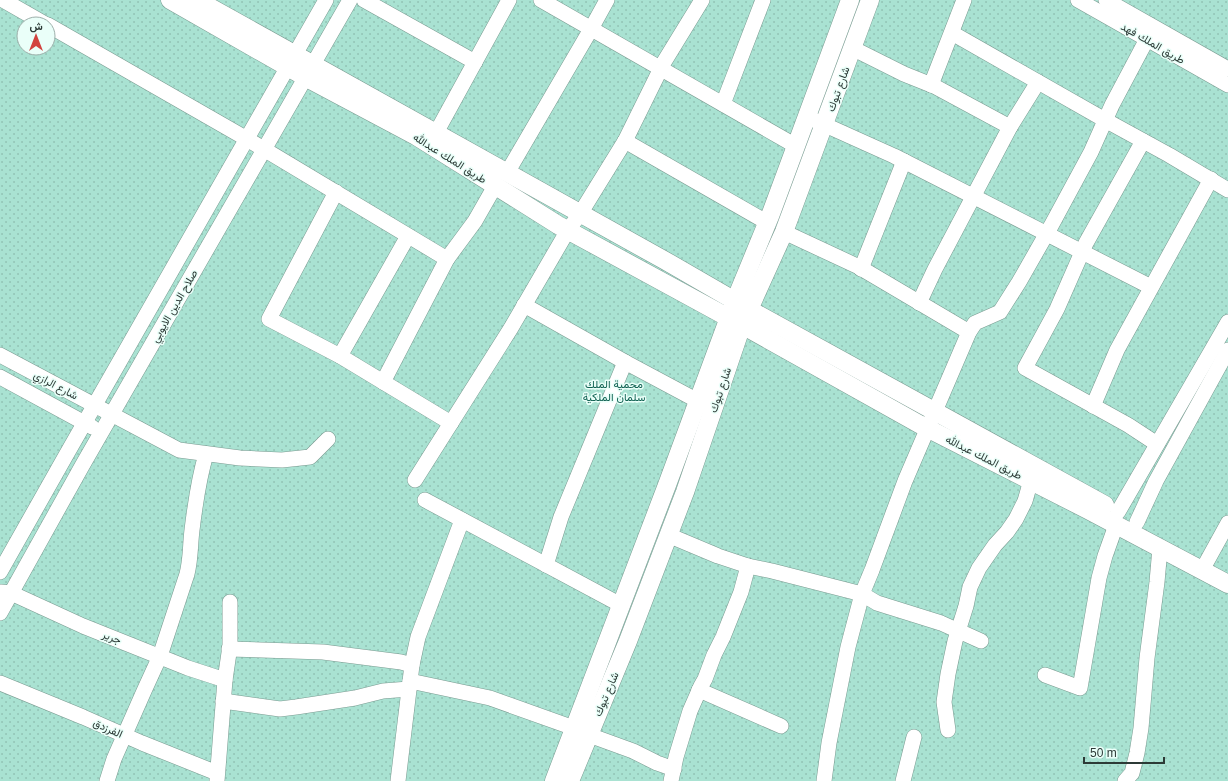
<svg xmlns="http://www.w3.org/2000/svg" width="1228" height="781" font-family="Arial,Vazirmatn,sans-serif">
	<defs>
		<pattern id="park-dots" width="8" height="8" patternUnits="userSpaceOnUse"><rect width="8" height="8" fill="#a9e2d2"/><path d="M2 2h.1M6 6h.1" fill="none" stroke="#92c3b5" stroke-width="1.8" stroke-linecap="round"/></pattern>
	</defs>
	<rect width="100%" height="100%" fill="#d2f5eb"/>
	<path fill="url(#park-dots)" fill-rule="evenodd" d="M0,0h1228v781h-1228zM24,24h24v24h-24z"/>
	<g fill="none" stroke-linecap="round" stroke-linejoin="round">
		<g stroke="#7a9b91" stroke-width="16">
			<g id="minor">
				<path d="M3,0l42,24"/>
				<path d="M364,0l111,62"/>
				<path d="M541,0l255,146"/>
				<path d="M1078,0l150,85"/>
				<path d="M1106,0l122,69"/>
				<path d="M48,25l199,114 200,120"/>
				<path d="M952,33l153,87 64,35 59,35"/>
				<path d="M852,48l52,26 30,12 76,41"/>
				<path d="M931,85l33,-85"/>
				<path d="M723,104l40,-104"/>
				<path d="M814,120l80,36 257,131"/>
				<path d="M436,133l73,-133"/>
				<path d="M625,141l143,82"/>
				<path d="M1143,141l-57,102 -29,66 -32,59 103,57 29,19"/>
				<path d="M507,173l84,-144 16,-29"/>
				<path d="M336,192l-67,127 71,37 111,67"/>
				<path d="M784,232l75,35 110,65"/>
				<path d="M861,269l43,-108"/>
				<path d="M919,303l16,-34 75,-142 28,-45"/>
				<path d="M524,305l101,57 73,39"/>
				<path d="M0,355l179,95 61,8 42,2 28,-3 18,-18"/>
				<path d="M340,356l68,-120"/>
				<path d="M0,377l92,50"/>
				<path d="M383,382l64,-123 28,-38 20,-35"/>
				<path d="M1093,406l24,-56 94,-171"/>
				<path d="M415,480l96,-152 57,-98 12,-16 45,-73 39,-79 38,-62"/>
				<path d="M425,500l196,105"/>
				<path d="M1118,512l110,-190"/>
				<path d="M1137,522l19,-41 72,-131"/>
				<path d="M668,535l50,21 30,10 24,5 90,23 15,9 64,20 40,18"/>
				<path d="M1206,563l22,-40"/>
				<path d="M546,565l15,-48 64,-155"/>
				<path d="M0,572l65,-115 261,-457"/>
				<path d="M1,592l10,1 72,33 105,42 37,12"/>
				<path d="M0,613l82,-147 268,-466"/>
				<path d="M229,649l94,3 78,10 11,3"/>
				<path d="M1045,675l35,13 19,-110 6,-22 11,-31"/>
				<path d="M410,681l80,17 84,30"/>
				<path d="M0,683l83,34 59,26 75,30"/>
				<path d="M699,690l82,36"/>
				<path d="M223,701l57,8 16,-2 59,-9 28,-7 26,-2"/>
				<path d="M948,730l-4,-28 4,-28 7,-33 11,-35 4,-19 9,-19 16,-23 12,-13 9,-13 9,-18 6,-21"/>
				<path d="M589,735l44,16 24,12 17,6"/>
				<path d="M107,781l7,-22 30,-68 16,-35 27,-82c4,-16 3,-28 5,-44 3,-25 7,-52 14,-76"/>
				<path d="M217,781l8,-101 5,-34v-44"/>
				<path d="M398,781l14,-116 6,-28 44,-117"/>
				<path d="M671,781l5,-24 14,-46 11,-25 4,-7 9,-24 9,-18 18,-45 7,-26"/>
				<path d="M824,781l5,-38 19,-96 14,-53 10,-24 33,-89 64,-149 6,-9 25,-11 19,-30 32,-56 40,-74 21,-47 35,-66"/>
				<path d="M903,781l11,-44"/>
				<path d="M1125,781l7,-8 5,-20 4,-25 6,-70 10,-76 3,-34"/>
			</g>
		</g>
		<g stroke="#7a9b91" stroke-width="19">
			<g id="major">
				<path d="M170,0l135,77 111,59 142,89 171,93"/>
				<path d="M197,0l467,260 71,41"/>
				<path d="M750,310l355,195"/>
				<path d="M742,325l177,99 169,86 140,74"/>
				<path d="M554,781l113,-296 68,-184 35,-85 80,-216"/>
				<path d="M570,781l58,-140 57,-149 57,-167 42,-93 86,-232"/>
			</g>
		</g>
		<use href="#minor" stroke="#fff" stroke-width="15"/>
		<use href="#major" stroke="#fff" stroke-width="18"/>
	</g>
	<g text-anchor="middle" stroke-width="3" stroke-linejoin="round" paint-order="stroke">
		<g font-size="11" fill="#2c3a36" stroke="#eafff9">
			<text transform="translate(1153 43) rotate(30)" y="4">طريق الملك فهد</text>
			<text transform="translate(838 89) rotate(-70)" y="4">شارع تبوك</text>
			<text transform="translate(450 158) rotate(32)" y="4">طريق الملك عبدالله</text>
			<text transform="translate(174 306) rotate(-60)" y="4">صلاح الدين الايوبي</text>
			<text transform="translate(56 385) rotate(28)" y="4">شارع الرازي</text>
			<text transform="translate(720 390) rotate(-71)" y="4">شارع تبوك</text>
			<text transform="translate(984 457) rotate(27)" y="4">طريق الملك عبدالله</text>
			<text transform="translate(112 637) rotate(21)" y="4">جرير</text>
			<text transform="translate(606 694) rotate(-67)" y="4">شارع تبوك</text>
			<text transform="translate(108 728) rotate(24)" y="4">الفرزدق</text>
		</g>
		<g font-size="11" fill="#106252" stroke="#eafff9">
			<text x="614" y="388">محمية الملك<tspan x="614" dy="13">سلمان الملكية</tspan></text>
		</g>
	</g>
	<g transform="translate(36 36)"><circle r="19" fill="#eafff9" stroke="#9eb0ab"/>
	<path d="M0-3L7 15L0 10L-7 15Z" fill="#d2433f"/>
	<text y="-6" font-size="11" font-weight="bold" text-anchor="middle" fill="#2c3a36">ش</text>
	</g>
	<path d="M1084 757v6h80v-6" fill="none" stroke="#2c3a36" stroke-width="2"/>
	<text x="1090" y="757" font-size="12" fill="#2c3a36" stroke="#eafff9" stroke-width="3" paint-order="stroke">50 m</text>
</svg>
